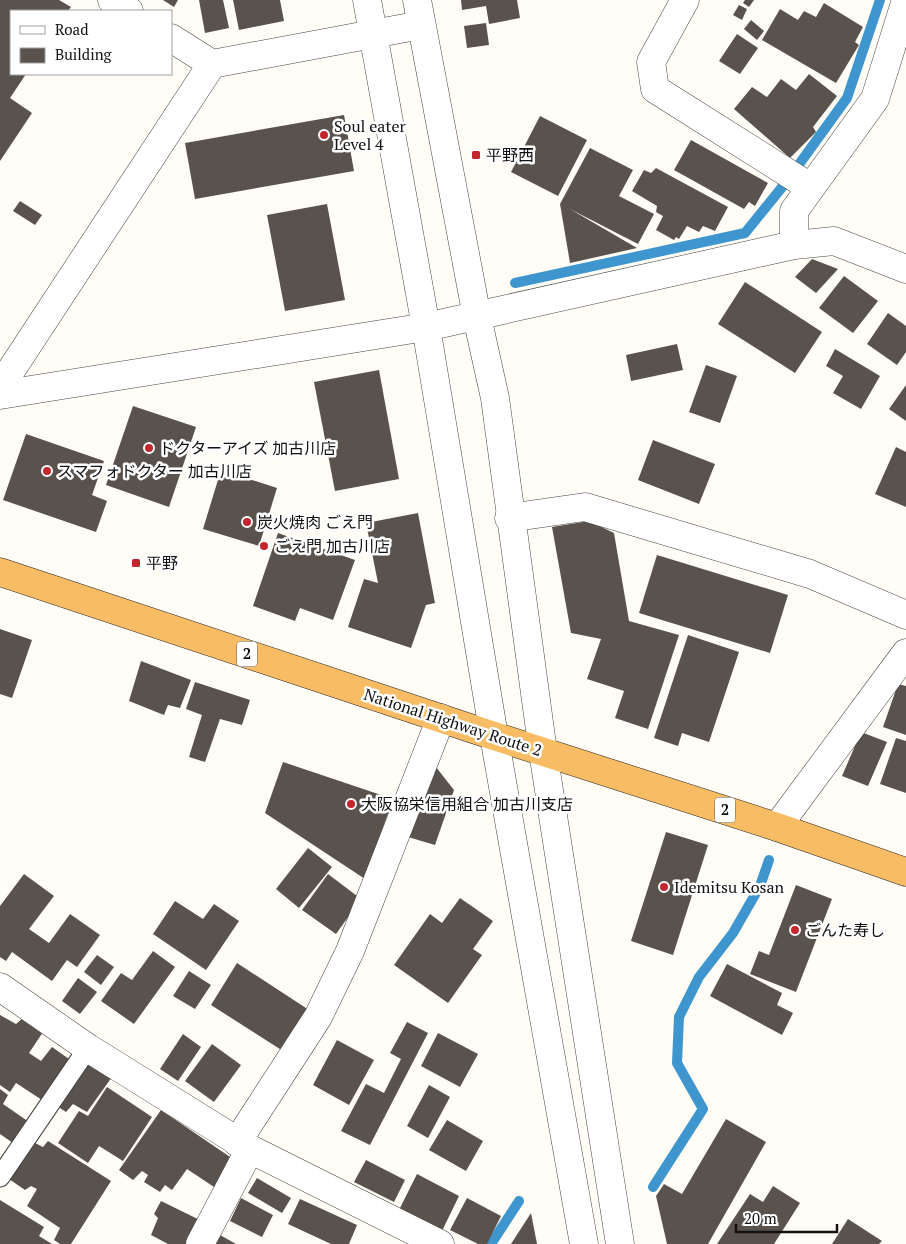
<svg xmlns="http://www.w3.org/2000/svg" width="906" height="1244" font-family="'PT Serif','Noto Sans JP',serif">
	<rect width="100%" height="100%" fill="#fffdf5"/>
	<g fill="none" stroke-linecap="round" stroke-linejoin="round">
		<g stroke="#3f96cf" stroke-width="10">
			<path d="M800,163l47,-65 33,-98"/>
			<path d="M515,283l230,-50 38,-47"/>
			<path d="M653,1187l50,-78 -26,-46 2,-46 20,-40 34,-44 27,-47 9,-26"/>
			<path d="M491,1244l28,-43"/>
		</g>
	</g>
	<g fill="#5a524d">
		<path d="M0,0h59l12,7 -3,4h-57v63h15l-16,24 22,15 -32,48z"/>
		<path d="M163,0h15l-4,7z"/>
		<path d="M199,0h24l6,28 -24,5z"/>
		<path d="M233,0h47l4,21 -45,9z"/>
		<path d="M461,0h56l3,18 -31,6 -3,-18 -24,4z"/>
		<path d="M745,0h9l-5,7 -6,-4z"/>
		<path d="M824,3l39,24 -8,15 4,3 -23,38 -74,-43 18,-31 18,11 6,-9 12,6z"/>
		<path d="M739,5l8,4 -5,11 -9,-5z"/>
		<path d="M751,20l13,11 -7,9 -13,-11z"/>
		<path d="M486,23l3,22 -22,3 -3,-22z"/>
		<path d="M737,34l21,14 -18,26 -21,-13z"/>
		<path d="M809,74l28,22 -24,31 3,5 -26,26 -56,-49 18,-22 15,10 14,-18 15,11z"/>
		<path d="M344,115l10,56 -159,28 -10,-56z"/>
		<path d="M540,116l47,24 -29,56 -47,-24z"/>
		<path d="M691,140l77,43 -13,23 -6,-4 -5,7 -70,-39z"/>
		<path d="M590,148l43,22 -14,26 35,18 -16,30 -68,-35 67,39 -67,15 -10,-59z"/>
		<path d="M656,168l72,39 -13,24 -12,-5 -4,6 -12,-6 -8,13 -3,-2 -2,3 -18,-10 7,-14 -7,-4 1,-6 -25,-15 12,-21 7,3z"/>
		<path d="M20,201l22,14 -7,10 -22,-14z"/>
		<path d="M327,204l18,96 -60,11 -18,-96z"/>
		<path d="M812,259l26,10 -22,24 -21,-16z"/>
		<path d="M844,276l34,25 -25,32 -34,-25z"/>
		<path d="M745,282l77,50 -27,41 -77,-49z"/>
		<path d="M888,313l18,13v26l-9,13 -30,-21z"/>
		<path d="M677,344l6,26 -52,11 -5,-26z"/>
		<path d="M835,349l45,27 -19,33 -28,-16 10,-17 -17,-10z"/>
		<path d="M706,365l31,11 -17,47 -31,-11z"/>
		<path d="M379,370l20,109 -64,12 -21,-109z"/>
		<path d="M906,385v36l-17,-12z"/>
		<path d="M133,406l63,21 -27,80 -63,-22z"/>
		<path d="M26,434l78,27 -12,34 15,6 -11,31 -93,-32z"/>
		<path d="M653,440l62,24 -16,40 -61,-24z"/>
		<path d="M896,447l10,5v55l-31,-13z"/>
		<path d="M221,470l56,18 -18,58 -56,-17z"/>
		<path d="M418,513l17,90 -9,2 -15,43 -63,-21 16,-48 14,4 -12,-60z"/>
		<path d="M589,521l25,12 15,88 50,14 -31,94 -33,-11 9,-27 -37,-12 14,-40 -30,-6 -19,-106z"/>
		<path d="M278,533l77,27 -22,60 -33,-12 -5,13 -42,-15z"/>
		<path d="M657,555l131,40 -18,58 -131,-40z"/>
		<path d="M0,629l32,11 -20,58 -12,-4z"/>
		<path d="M688,635l51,17 -30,90 -27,-9 -4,13 -24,-8z"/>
		<path d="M141,661l50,19 -11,28 -12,-3 -4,10 -35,-14z"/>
		<path d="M195,682l55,18 -8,25 -22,-6 -15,43 -16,-5 13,-42 -16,-6z"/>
		<path d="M898,684l8,2v49l-23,-8z"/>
		<path d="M861,732l26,10 -19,44 -26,-10z"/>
		<path d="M896,738l10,3v52l-26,-9z"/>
		<path d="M283,762l110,37 -28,80 -100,-66z"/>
		<path d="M432,762l22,28 -19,55 -27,-8z"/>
		<path d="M666,832l42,13 -35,110 -42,-14z"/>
		<path d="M308,848l24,19 -33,41 -23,-19z"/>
		<path d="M24,874l30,22 -25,33 20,14 21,-29 30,21 -23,32 -10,-7 -15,21 -40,-29 -6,9 -6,-4v-51z"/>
		<path d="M328,874l33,25 -25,35 -34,-24z"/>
		<path d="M796,885l36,14 -36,93 -46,-18 9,-23 10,4z"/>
		<path d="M460,898l33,23 -20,28 9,6 -34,48 -54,-38 36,-51 12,9z"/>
		<path d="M175,901l28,18 11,-15 25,17 -33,49 -53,-36z"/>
		<path d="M153,951l22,16 -41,57 -33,-23 20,-28 11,7z"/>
		<path d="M97,955l17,12 -13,18 -17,-13z"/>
		<path d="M237,963l72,47 -26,41 -72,-46z"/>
		<path d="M727,964l55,29 -5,12 16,8 -11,22 -72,-39z"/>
		<path d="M189,971l22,14 -16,24 -22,-13z"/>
		<path d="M78,978l19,14 -17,22 -18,-13z"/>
		<path d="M0,1015l16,9 7,-6 20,14 -14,21 12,8 11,-14 17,12 -27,41 -26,-17 -6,9 -10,-7z"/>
		<path d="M407,1022l21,11 -58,112 -29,-14 25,-47 18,9 17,-34 -11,-6z"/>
		<path d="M438,1033l40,21 -18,33 -39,-21z"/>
		<path d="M183,1034l18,13 -23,34 -18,-12z"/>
		<path d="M337,1040l37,20 -25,45 -36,-20z"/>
		<path d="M212,1044l29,21 -27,37 -29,-21z"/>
		<path d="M87,1059l25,18 -25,35 -14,-8 -7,8 -9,-6z"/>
		<path d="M429,1085l21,12 -22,41 -21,-12z"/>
		<path d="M107,1087l45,30 -29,44 -24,-15 -11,17 -30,-20 21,-32 9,5z"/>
		<path d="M0,1089l8,6 -5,9 26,18 -16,21 -13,-9z"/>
		<path d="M161,1110l75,51 -19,28 -30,-20 -15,21 -7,-5 -5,7 -16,-10 4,-7 -6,-4 -9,9 -14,-10z"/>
		<path d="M726,1119l40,23 -58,102h-41l-11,-48 8,-12 18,10z"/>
		<path d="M447,1120l36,21 -17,30 -37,-21z"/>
		<path d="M48,1141l63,40 -40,63h-11l-6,-4 6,-12 -33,-22 10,-17 -6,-3 -6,4 -16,-11 24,-37 10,5z"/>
		<path d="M366,1160l39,20 -11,22 -40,-20z"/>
		<path d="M417,1174l42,22 -18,37 -43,-21z"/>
		<path d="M257,1178l34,20 -9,15 -34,-20z"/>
		<path d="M773,1186l27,17 -26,41h-57l33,-50 13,8z"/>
		<path d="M241,1198l32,17 -11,22 -32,-16z"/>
		<path d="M467,1198l34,18 -14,28h-9l-28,-14z"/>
		<path d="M300,1199l57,26 -8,19h-18l-43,-20z"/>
		<path d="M0,1200l44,27 -5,9 13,8h-52z"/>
		<path d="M161,1201l47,23 -11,20h-29l-17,-9 7,-17 -4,-4z"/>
		<path d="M531,1213l6,31h-26z"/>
		<path d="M848,1219l34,22 -3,3h-47z"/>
		<path d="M220,1235l16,9h-21z"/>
	</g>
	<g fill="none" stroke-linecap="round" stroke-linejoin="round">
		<g stroke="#444" stroke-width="21">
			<path id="service" d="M0,1177l88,-129"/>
		</g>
		<g stroke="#444" stroke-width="29">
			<g id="minor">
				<path d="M112,0l17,11"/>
				<path d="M367,0l59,327 68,409 90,508"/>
				<path d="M417,0l60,317 18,81 48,354 77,492"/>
				<path d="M685,0l-34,62 4,27 155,98"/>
				<path d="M171,38l41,26 209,-39"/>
				<path d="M794,245v-34l81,-112 31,-99"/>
				<path d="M0,387l212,-323"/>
				<path d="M0,395l426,-68 368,-82 40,-4 72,28"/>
				<path d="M509,518l76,-11 225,67 96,41"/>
				<path d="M777,827l129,-174"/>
				<path d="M0,987l88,61 162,101 190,95"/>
				<path d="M237,1142l81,-125 32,-66 91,-233"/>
				<path d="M200,1244l50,-95"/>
			</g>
		</g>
		<g stroke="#222" stroke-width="29">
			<path id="trunk" d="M0,572l494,164 283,91 129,45"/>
		</g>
		<use href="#service" stroke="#fff" stroke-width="19"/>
		<use href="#minor" stroke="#fff" stroke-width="28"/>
		<use href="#trunk" stroke="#f7bc64" stroke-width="28"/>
	</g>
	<g fill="#c4262e" stroke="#fff" stroke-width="2">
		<circle cx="324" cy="135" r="5"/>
		<rect x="471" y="150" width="10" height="10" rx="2.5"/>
		<circle cx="149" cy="448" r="5"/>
		<circle cx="47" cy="471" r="5"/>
		<circle cx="247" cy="522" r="5"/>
		<circle cx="264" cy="546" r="5"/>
		<rect x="131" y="558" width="10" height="10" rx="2.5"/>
		<circle cx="351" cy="804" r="5"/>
		<circle cx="664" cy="887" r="5"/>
		<circle cx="795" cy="930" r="5"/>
	</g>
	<g text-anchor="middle" stroke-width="5" stroke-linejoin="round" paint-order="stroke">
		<g fill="#fff" stroke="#585858" stroke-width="1">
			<rect x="237" y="641.5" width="20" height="25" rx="4"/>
			<rect x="715" y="797.5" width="20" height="25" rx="4"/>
		</g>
		<g font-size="15" font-weight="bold" fill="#111">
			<text x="247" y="659">2</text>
			<text x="725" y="815">2</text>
		</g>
		<g font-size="16" fill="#111" stroke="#fff" text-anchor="start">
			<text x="334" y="132">Soul eater<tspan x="334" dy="18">Level 4</tspan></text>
			<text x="486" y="161">平野西</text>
			<text x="159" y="454">ドクターアイズ 加古川店</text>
			<text x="57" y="477">スマフォドクター 加古川店</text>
			<text x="257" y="528">炭火焼肉 ごえ門</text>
			<text x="274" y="552">ごえ門 加古川店</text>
			<text x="146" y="569">平野</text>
			<text x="361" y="810">大阪協栄信用組合 加古川支店</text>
			<text x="674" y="893">Idemitsu Kosan</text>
			<text x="805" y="936">ごんた寿し</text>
		</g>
		<g font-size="16" fill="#111" stroke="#fff">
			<text transform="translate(453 722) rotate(18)" y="6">National Highway Route 2</text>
		</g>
	</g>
	<rect x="10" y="10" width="162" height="65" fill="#ffffff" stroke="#a0a0a0"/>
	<rect x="20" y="26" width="25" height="8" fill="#ffffff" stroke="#a0a0a0"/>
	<text x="55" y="35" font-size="15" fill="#111111">Road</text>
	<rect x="20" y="48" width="25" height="15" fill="#5a524d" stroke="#a0a0a0"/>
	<text x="55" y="60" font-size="15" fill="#111111">Building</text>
	<path d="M736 1224v8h101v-8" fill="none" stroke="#111111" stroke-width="2.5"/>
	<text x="744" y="1224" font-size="15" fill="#111111" stroke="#ffffff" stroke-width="4" paint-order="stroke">20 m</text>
</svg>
